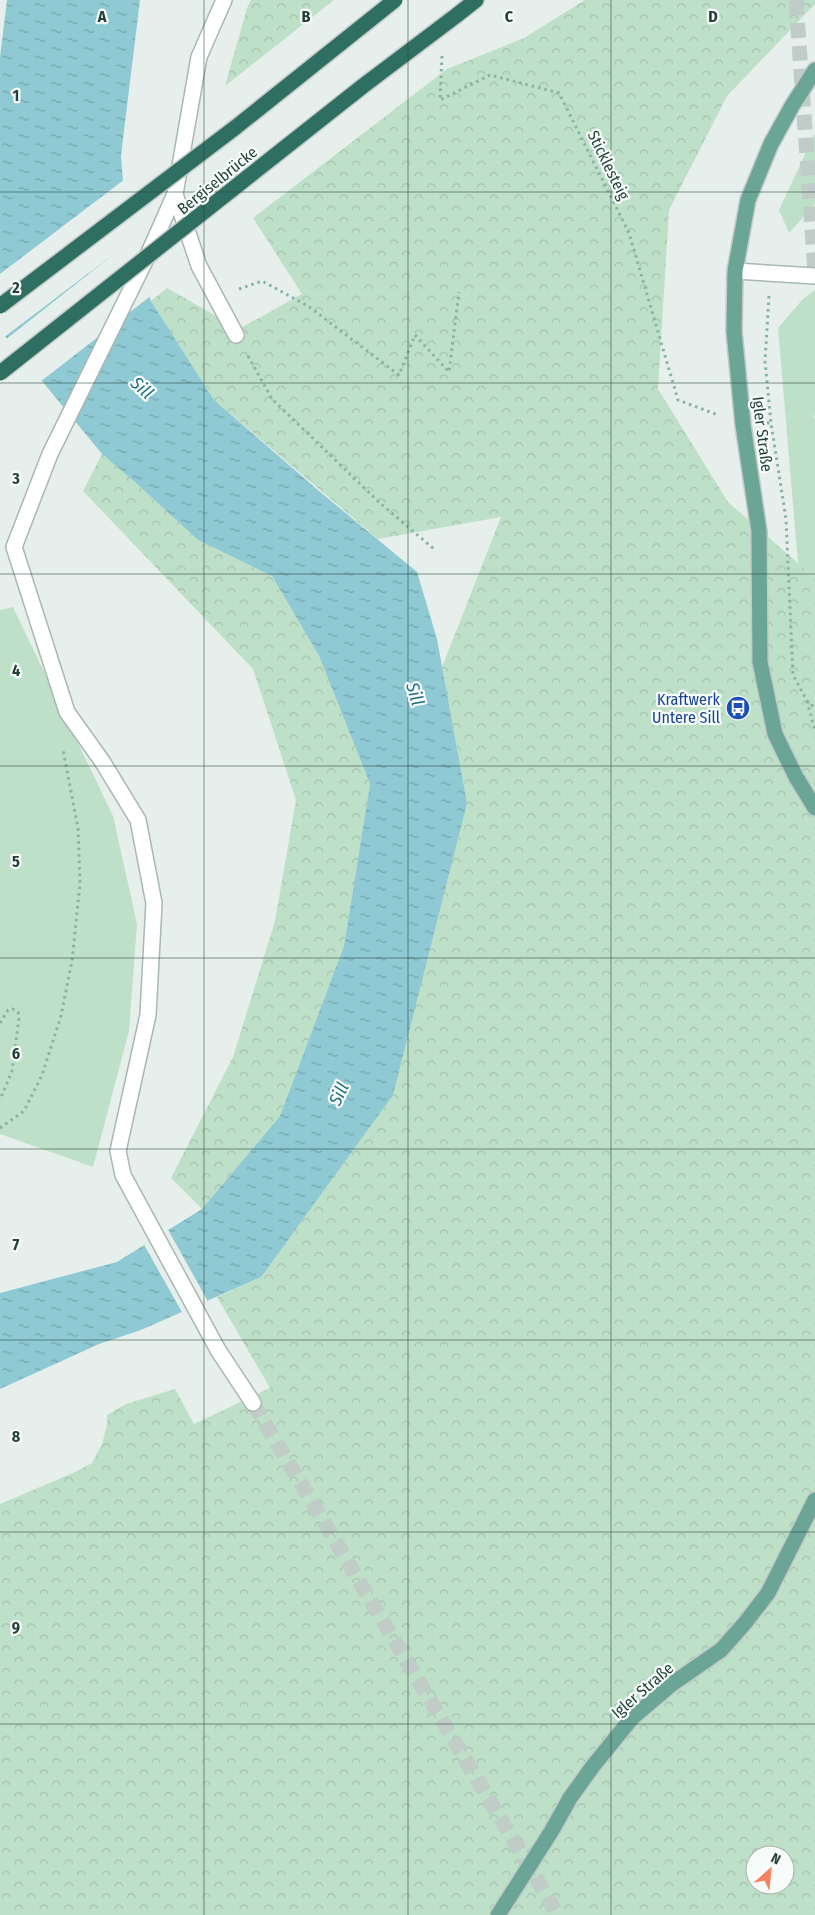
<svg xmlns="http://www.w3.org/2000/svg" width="815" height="1915" font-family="'Fira Sans Condensed',sans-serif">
	<defs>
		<pattern id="forest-crowns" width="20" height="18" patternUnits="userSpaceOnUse" patternTransform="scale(1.25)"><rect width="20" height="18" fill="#bfe0c8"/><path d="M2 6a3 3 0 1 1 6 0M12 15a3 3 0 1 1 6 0" fill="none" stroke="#a4c1ad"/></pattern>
		<pattern id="water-ripples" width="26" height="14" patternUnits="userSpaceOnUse" patternTransform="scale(1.25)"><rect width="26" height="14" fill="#8ec9d4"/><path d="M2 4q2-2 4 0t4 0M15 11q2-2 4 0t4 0" fill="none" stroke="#74a5ad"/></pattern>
	</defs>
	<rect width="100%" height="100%" fill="#e6efeb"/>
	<g fill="#bfe0c8">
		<path d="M815,133v71l-26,29 -10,-23z"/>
		<path d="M815,290v127l-3,-5 3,8v158l-17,-15 -20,-235 25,-29z"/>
		<path d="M13,607l100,209 24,108 -8,107 -36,136 -93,-33v-524z"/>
	</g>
	<g fill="url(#forest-crowns)" fill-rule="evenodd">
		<path d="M251,0h83l-109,86 22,-78z"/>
		<path d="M585,0h230v4l-88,92 -58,114 -11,179 70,113 87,76v1337h-815v-411l73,-31 19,-10 10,-19 5,-19v-10l19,-11 49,-15 19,35 76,-36 -53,-91 44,-20 206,-474 -25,-136 59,-150 -123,22 -164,-139 -63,-99 16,-13 72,41 63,-35 -49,-76 194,-149 77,-31zM755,1855h30v30h-30z"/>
		<path d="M102,454l35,30 61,56 74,36 47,80 51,128 -26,162 -64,170 -78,93 -31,-31 62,-121 42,-136 21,-121 -43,-131 -170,-178z"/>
	</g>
	<path fill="url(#water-ripples)" d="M7,0h133l-19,155 6,80 24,66 63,99 105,91 98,81 20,67 30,164 -74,292 -132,182 -120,53 -42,14 -99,45v-96l117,-31 85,-53 78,-93 64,-170 26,-162 -51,-128 -47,-80 -74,-36 -61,-56 -35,-30 -102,-124v-273z"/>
	<g fill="#e6efeb">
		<path d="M125,179l5,56 22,60 -112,87 -35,-42 109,-86 -111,84 -3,-4v-60z"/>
		<path d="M167,1228l42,75 -26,11 -40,-71z"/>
	</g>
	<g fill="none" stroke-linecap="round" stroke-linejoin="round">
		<g stroke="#bfccc8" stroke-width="15" stroke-dasharray="15 8" stroke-linecap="butt">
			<path d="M796,0l19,272"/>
			<path d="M253,1403l305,512"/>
		</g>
		<g stroke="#a8b8b2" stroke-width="18">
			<g id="minor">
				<path d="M224,0l-25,57 -24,137 -28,63 -97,197 -36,93 53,165 35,49 36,59 16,83 -6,112 -30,136 5,24 95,175 35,53"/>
				<path d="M175,194l24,72 37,69"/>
				<path d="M735,271l80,5"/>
			</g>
		</g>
		<g stroke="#c2cac8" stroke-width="18">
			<g id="major">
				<path d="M815,70l-23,36 -21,38 -23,56 -13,71 -1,60 9,94 16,106 1,131 15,72 21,43 19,31"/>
				<path d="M498,1915l53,-83 19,-34 23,-32 39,-48 40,-34 49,-34 24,-27 23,-30 47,-93"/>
			</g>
		</g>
		<g stroke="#c2cac8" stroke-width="18">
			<path id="highway" d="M457,15l19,-15"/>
		</g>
		<g stroke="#86b3a5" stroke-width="3" stroke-dasharray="2.5 4" stroke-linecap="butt">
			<path d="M442,56l-2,44 50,-25 69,18 70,140 49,167 40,15"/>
			<path d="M239,289l23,-8 46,25 91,69 16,-40 34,37 10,-80"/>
			<path d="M769,296l-4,65 6,62"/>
			<path d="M248,356l24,43 109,105 53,45"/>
			<path d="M767,423h4l15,96 7,156 14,26 8,7"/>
			<path d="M807,701l8,30"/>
			<path d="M0,1023l8,-13 5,-1 5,3 1,6 -7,53 -12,29"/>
			<path d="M0,1128l24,-17 18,-36 19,-59 11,-55 8,-78 -2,-55 -15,-78"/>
		</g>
		<use href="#minor" stroke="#fff" stroke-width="15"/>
		<use href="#major" stroke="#6aa596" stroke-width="15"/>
		<use href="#highway" stroke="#2f6f62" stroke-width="15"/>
		<g stroke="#c2cac8" stroke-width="18" stroke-linecap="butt">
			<g id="highway-bridge">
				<path d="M0,306l236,-179 159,-127"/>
				<path d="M0,373l363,-287 94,-71"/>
			</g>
		</g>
		<use href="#highway-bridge" stroke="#2f6f62" stroke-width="15"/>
	</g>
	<path fill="none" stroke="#24423a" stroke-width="1" stroke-opacity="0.55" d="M204,0v1915M408,0v1915M611,0v1915M0,192h815M0,383h815M0,574h815M0,766h815M0,958h815M0,1149h815M0,1340h815M0,1532h815M0,1724h815"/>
	<defs>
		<g id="bus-disc" transform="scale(1.25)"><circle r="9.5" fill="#1a4fb4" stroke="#f7fbf9"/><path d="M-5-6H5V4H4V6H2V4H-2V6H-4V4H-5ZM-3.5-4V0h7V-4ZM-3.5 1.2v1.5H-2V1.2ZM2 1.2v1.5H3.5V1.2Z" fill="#fff"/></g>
	</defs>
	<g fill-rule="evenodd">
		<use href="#bus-disc" x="738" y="708"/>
	</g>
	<g text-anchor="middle" stroke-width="4.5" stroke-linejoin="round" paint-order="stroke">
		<g font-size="16" fill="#24423a" stroke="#f7fbf9">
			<text transform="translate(609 165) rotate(64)" y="6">Sticklesteig</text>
			<text transform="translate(217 180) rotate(-39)" y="6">Bergiselbrücke</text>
			<text transform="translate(763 434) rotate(83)" y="6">Igler Straße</text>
			<text transform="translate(642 1690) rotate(-41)" y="6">Igler Straße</text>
		</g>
		<g font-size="16" fill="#164399" stroke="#f7fbf9" text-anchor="end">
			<text x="720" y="705">Kraftwerk<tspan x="720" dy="18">Untere Sill</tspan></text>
		</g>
		<g font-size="18" font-style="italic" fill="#1c6f80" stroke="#f7fbf9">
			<text transform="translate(142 388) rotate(42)" y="6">Sill</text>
			<text transform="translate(415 694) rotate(73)" y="6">Sill</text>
			<text transform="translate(339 1094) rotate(-65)" y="6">Sill</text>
		</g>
	</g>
	<g font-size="16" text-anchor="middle" font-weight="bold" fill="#24423a" stroke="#f7fbf9" stroke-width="4.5" stroke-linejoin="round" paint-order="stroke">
		<text x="102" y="22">A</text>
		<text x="306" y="22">B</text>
		<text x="509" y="22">C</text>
		<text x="713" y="22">D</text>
		<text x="16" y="101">1</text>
		<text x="16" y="293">2</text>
		<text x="16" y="484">3</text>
		<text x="16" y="676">4</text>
		<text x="16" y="867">5</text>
		<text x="16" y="1059">6</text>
		<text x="16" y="1250">7</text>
		<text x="16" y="1442">8</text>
		<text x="16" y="1633">9</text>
	</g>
	<g transform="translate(770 1870) rotate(27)"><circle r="24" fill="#f7fbf9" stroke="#a3b1ad"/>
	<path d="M0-4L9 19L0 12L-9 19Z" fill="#f4845f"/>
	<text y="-8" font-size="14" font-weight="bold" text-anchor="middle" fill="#24423a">N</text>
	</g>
</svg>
